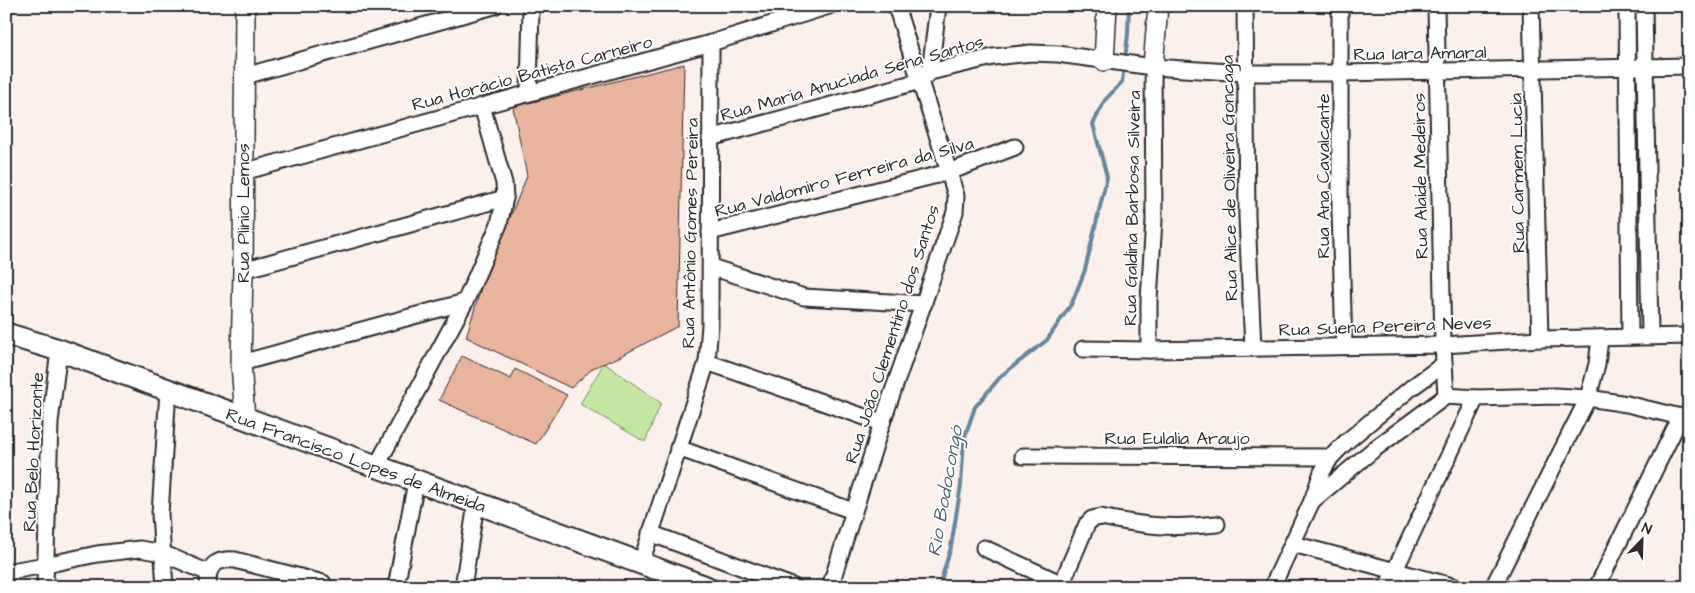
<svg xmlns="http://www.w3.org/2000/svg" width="1695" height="593" font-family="'Architects Daughter',sans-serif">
	<rect width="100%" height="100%" fill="#fbf0eb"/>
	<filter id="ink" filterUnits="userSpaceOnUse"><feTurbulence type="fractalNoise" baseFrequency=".02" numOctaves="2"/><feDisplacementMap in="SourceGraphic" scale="10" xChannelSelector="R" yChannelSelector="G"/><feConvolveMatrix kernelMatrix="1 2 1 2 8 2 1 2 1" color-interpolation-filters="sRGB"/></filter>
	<g filter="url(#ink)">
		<path fill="#c3e7a1" stroke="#778966" d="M604,363l57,40 -16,39 -65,-38z"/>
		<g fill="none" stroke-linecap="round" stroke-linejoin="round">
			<g stroke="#65869e" stroke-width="4">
				<path d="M1125,59l3,-25 1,-28"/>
				<path d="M939,587l12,-40 10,-62 3,-46 11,-32 27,-32 45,-35 25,-37 13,-33 22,-93 -14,-53 12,-24 17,-18 2,-16"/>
			</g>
		</g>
		<g fill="#e9b49d" stroke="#2b2b2b">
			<path d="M684,64l-6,262 -59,31 -26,11 -22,20 -105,-51 15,-49 46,-112 -14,-69z"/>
			<path d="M462,356l49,23 4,-10 52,26 -31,49 -97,-44z"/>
		</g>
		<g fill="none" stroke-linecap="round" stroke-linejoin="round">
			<g stroke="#2b2b2b" stroke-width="19">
				<g id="minor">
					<path d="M1245,6l2,211 6,131"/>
					<path d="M1340,6v205l4,135"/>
					<path d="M1436,6l7,339 3,51"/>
					<path d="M1531,6l9,333"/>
					<path d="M1627,6l3,331"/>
					<path d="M1644,6l6,330"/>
					<path d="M930,72l8,-66"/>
					<path d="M245,76l249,-70"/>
					<path d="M529,92l2,-86"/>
					<path d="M710,138l210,-57 10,-9 63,-15 38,-4 27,1 95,13 92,6h96l348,-7"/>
					<path d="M243,172l468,-129 118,-37"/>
					<path d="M710,232l239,-60 66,-25"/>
					<path d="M711,267l93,30 120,7"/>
					<path d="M243,270l262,-72"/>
					<path d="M1083,349l66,1 294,-5 97,-6 149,-3"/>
					<path d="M1149,350v-50l5,-80 -1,-153"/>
					<path d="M707,362l175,61"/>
					<path d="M241,363l224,-61"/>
					<path d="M1446,396l30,2 79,-2 33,2 39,6 62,15"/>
					<path d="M678,448l175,63"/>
					<path d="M1023,456l308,1"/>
					<path d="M376,467l89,-165 34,-78 6,-26 -1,-15 -22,-77"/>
					<path d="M1312,501l61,-51 73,-54"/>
					<path d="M650,533l144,54"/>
					<path d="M1293,544l163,43"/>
					<path d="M984,548l85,39"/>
					<path d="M641,563l66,-201 3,-37 1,-282"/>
					<path d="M6,572l39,-7 52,-11 43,-5 22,4 47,20"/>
					<path d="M1062,583l25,-59 5,-5 9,-2c42,9 73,12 116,7"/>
					<path d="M45,587l5,-165 9,-72"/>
					<path d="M165,587l-5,-73 8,-124"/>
					<path d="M209,587c-4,-20 7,-29 26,-27l88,23"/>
					<path d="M396,587l20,-105"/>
					<path d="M463,587l13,-83"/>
					<path d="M830,587l52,-164 73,-211 1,-16 -7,-24 -53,-166"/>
					<path d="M1272,587l40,-86 10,-29 9,-15 15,-15 65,-54 33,-24"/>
					<path d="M1387,587l89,-189"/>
					<path d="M1493,587l95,-189 9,-34 3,-26"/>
					<path d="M1597,587l84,-171"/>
				</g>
			</g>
			<g stroke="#2b2b2b" stroke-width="22">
				<g id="tertiary">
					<path d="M1104,61l3,-55"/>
					<path d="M1153,67l5,-61"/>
					<path d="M245,419l-4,-56 2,-93 2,-264"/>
				</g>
			</g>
			<g stroke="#2b2b2b" stroke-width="25">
				<path id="secondary" d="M6,334l53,16 647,237"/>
			</g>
			<use href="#minor" stroke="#fff" stroke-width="15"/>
			<use href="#tertiary" stroke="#fff" stroke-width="19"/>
			<use href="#secondary" stroke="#fff" stroke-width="21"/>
		</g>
	</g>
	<g text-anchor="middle" stroke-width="4" stroke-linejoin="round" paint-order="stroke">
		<g font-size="18" fill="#2b2b2b" stroke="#fff">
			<text transform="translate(1420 53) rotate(-1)" y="6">Rua Iara Amaral</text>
			<text transform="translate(532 73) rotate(-15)" y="6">Rua Horácio Batista Carneiro</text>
			<text transform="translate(852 78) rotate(-16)" y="6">Rua Maria Anuciada Sena Santos</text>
			<text transform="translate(1517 173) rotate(-91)" y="6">Rua Carmem Lucia</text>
			<text transform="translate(1323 176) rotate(-90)" y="6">Rua Ana Cavalcante</text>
			<text transform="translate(1420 176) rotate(-91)" y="6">Rua Alaíde Medeiros</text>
			<text transform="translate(844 177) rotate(-15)" y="6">Rua Valdomiro Ferreira da Silva</text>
			<text transform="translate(1229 178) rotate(-91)" y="6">Rua Alice de Oliveira Goncaga</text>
			<text transform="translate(1132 208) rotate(-89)" y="6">Rua Galdina Barbosa Silveira</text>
			<text transform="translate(243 213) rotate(-90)" y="6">Rua Plinio Lemos</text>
			<text transform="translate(690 233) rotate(-89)" y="6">Rua Antônio Gomes Pereira</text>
			<text transform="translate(1385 326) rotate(-2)" y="6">Rua Suena Pereira Neves</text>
			<text transform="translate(892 334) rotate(-72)" y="6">Rua João Clementino dos Santos</text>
			<text x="1177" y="444">Rua Eulalia Araujo</text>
			<text transform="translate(33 452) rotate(-87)" y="6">Rua Belo Horizonte</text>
			<text transform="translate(356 460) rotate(20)" y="6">Rua Francisco Lopes de Almeida</text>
		</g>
		<g font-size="19" font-style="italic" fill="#4d606e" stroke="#fff">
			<text transform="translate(944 491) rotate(-80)" y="7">Rio Bodocongó</text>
		</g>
	</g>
	<rect width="1695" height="593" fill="none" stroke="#fff" stroke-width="25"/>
	<rect x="12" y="12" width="1670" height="568" fill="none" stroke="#2b2b2b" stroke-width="2" filter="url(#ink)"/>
	<g transform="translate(1642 540) rotate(23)" stroke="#ffffff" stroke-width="4" paint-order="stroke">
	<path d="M0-4L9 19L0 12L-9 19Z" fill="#2b2b2b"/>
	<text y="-8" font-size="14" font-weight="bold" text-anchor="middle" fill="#2b2b2b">N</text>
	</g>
</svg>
